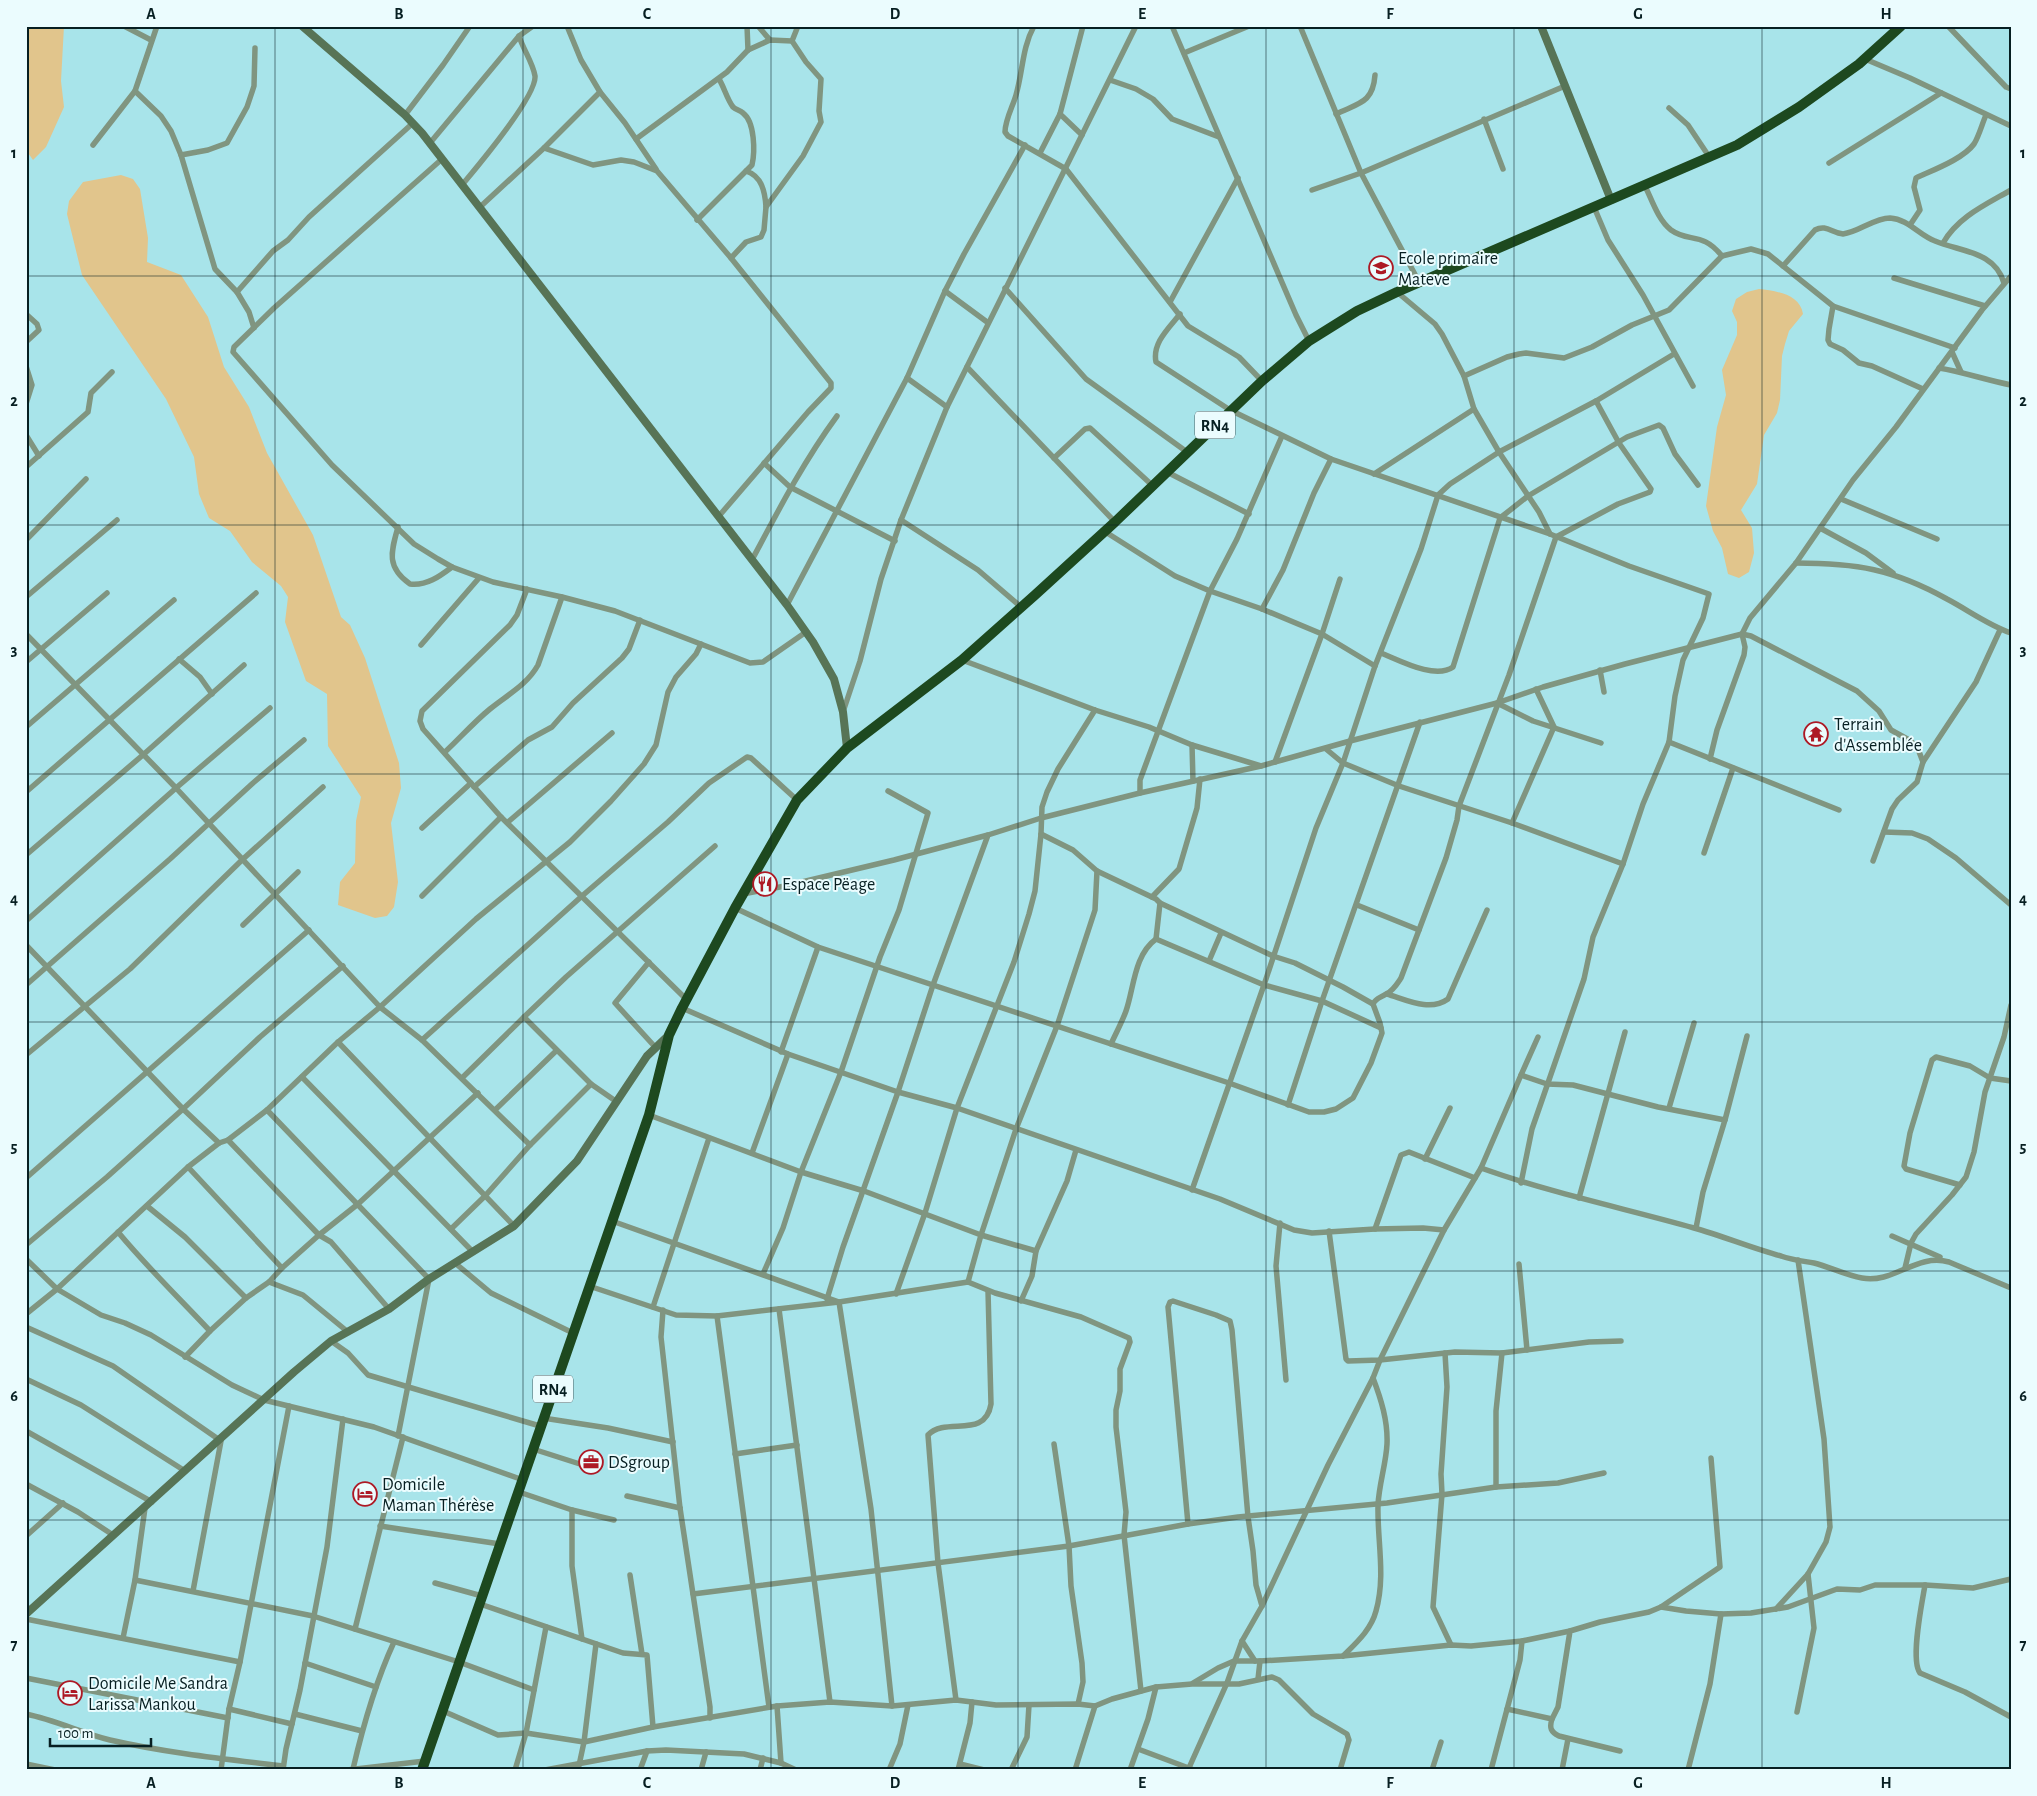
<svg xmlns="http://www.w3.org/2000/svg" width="2037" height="1796" font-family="'Alegreya Sans',sans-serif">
	<rect width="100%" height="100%" fill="#a8e4ea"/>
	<g fill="#e1c58c">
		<path d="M26,26h38l-3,55 3,26 -18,40 -13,13 -7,-10z"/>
		<path d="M121,175l12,4 7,10 8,49 -1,24 34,13 27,42 16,50 25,40 18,46 46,82 28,82 9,8 15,33 34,105 2,25 -10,35 7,59 -4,25 -7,9 -12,2 -37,-13 2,-23 15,-19 1,-42 5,-24 -33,-51 -1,-52 -21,-13 -21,-59 3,-25 -7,-11 -29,-24 -22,-31 -21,-13 -10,-24 -5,-37 -28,-58 -84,-124 -15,-61 2,-13 14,-19z"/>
		<path d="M1759,289c17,2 41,5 44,25l-14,17 -4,13 -3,12 -2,44 -3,13 -13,22 -7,49 -16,26 11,18 2,25 -5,19 -10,6 -11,-4 -6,-26 -9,-17 -7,-25 11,-79 9,-32 -4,-25 15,-35v-13l-5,-11 4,-12 11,-7z"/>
	</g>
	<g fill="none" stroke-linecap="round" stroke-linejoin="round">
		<g stroke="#809580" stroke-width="5.5">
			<path d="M124,26l27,14"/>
			<path d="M549,26h15"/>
			<path d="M567,26l14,34 19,32 25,31 31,46"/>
			<path d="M747,26l1,24"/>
			<path d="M758,26l12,14"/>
			<path d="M1034,26c-12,22 -11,45 -18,69 -3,11 -11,25 -11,37l3,4 58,33 122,157 51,31 23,24"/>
			<path d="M1172,26l124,289 13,26"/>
			<path d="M1300,26l61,147 58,109"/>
			<path d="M1948,26l58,61 5,2"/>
			<path d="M792,41l6,-15"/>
			<path d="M1184,53l65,-27"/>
			<path d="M1865,59l45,19 101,48"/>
			<path d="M1110,80l26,9 17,10 19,20 47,18"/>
			<path d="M135,91l26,25 10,15 10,24 34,114 22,23 36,-41 15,-11 21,-23 104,-94"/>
			<path d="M1669,108l19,17 22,33"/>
			<path d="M1060,114l22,21"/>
			<path d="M1336,114c23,-11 37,-11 39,-39"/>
			<path d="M405,115l38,-50 27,-39"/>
			<path d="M1484,119l19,50"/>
			<path d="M636,139l91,-67 21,-22 22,-10 22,1 14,21 15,17 -2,32 2,11 -18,34 -37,51 -2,23 -3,7 -15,5 -15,16"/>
			<path d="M430,143l89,-107 14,-10"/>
			<path d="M93,145l42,-54 22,-65"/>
			<path d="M544,148l49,17 28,-5 13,2 23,9 74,87 100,125v5l-23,24 -89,104"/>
			<path d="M1040,153l20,-39 23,-88"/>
			<path d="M181,155l27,-5 19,-7 20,-36 7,-21 1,-38"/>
			<path d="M442,159l-168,149 -40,39 -1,5 99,113 82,79 24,15 14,8 41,15 69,15 53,14 135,52 13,-1 43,-30"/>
			<path d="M1829,163l112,-70"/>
			<path d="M746,171c16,5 19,21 20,36"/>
			<path d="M462,185c15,-18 75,-89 73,-109 -2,-13 -12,-27 -16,-40"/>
			<path d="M1645,186c7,14 13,34 26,44 18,13 31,1 51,26l29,-7 17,5 65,52 122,42"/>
			<path d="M1312,190l49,-17 204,-87"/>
			<path d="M480,207l64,-59 56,-56"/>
			<path d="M1594,207l14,33 35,55 50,91"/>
			<path d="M697,220l55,-55c3,-13 3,-43 -9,-52 -3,-3 -7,-3 -10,-6 -6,-8 -9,-20 -14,-28"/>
			<path d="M1910,225l10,-15 -6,-23 2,-9c17,-8 47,-19 58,-34 5,-8 8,-20 12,-29"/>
			<path d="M1943,243c15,-26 42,-38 68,-53"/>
			<path d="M1783,266l32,-36c11,-6 17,3 28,4 16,-2 31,-16 47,-16 18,1 29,17 45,23 26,11 60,10 69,42"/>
			<path d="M1894,278l91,28"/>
			<path d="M1005,288l81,91 101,73"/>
			<path d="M945,291l42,31"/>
			<path d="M237,292l12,20 5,16"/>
			<path d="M1397,292l38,32 7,10 22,42 10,33 25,43 40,60 11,22"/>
			<path d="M1170,302l68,-124"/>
			<path d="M1833,306l-4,23 -1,11 2,4 13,6 16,13 13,3 51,23"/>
			<path d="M26,314l11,10 2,6 -13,12"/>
			<path d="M1180,314c-11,14 -28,29 -24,48l74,48 101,49 219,75 79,32 80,28 -6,24 -20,42 -8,36 -6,46 -26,62 -20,60 -30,73 -9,42 -52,150 -11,54"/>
			<path d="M1952,352l9,20"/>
			<path d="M26,366l6,19 -6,19"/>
			<path d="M967,367l148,155"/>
			<path d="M1939,368c24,4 47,12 72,17"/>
			<path d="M1464,376l43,-19 12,-3 7,-1 38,5 28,-11 40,-22 37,-15 53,-54"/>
			<path d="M907,378l40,29"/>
			<path d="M26,435l13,21"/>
			<path d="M1054,458l31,-29 5,-1 63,58"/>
			<path d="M764,463l26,24 105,54"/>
			<path d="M26,467l62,-55 3,-19 21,-21"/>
			<path d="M1167,472l82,42"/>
			<path d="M1374,474l100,-65"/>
			<path d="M1841,499l96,40"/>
			<path d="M901,520l77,50 43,37"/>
			<path d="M398,527c-7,25 -12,40 12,57 17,2 30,-8 42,-17"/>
			<path d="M1820,528l46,25 27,20"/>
			<path d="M1104,531l71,45 35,15 52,18 60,25 53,32"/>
			<path d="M26,540l60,-61"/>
			<path d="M753,558c26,-49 51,-97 84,-142"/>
			<path d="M1796,563c60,0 97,6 151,36 21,11 41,26 64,34"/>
			<path d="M527,589l-10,26 -7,10 -88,86 -2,10 3,8 78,88 185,182"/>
			<path d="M26,597l91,-77"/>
			<path d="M787,605l120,-227 38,-87 19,-37 61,-109"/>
			<path d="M1262,609l21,-39 31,-77 17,-34"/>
			<path d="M26,634l150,154 204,219 42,33"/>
			<path d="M421,645l58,-67"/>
			<path d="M1381,653c18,7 54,27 72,14l47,-149 28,-22 99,-59 32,-12 4,3 12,26 23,31"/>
			<path d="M179,659l21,18 12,17"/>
			<path d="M962,660l133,50 54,17 43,18 69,21"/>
			<path d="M26,662l81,-69"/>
			<path d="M1600,670l4,22"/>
			<path d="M1497,703l36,18 68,22"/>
			<path d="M843,712l17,-51 21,-82 20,-59 46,-113 189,-381"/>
			<path d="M26,727l148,-127"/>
			<path d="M1669,742l170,68"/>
			<path d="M1192,745l1,36"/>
			<path d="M1326,749l17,14 56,23 113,37 111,41"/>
			<path d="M445,752c15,-14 29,-30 45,-43 17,-14 37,-24 48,-44l24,-68"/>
			<path d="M1710,759l7,-29 27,-75 1,-8 -3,-13 8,-16 46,-55 57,-83 43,-53 86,-117 29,-34"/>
			<path d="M1275,762l47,-128 18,-55"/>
			<path d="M1923,762l53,-80 24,-52"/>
			<path d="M474,787l54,-47 24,-13 21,-24 49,-45 7,-9 11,-29"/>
			<path d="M26,792l230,-199"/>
			<path d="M1140,793v-13l70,-189 27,-52 45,-103"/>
			<path d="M508,822l104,-89"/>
			<path d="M1512,823l42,-96 -18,-38"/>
			<path d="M422,828l49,-45"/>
			<path d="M1884,832l28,1 16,6 28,19 55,47"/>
			<path d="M1041,834l32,16 24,21 59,28 4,4 -4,36 108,46 -72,205"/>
			<path d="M1704,853l29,-85"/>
			<path d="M26,855l118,-101 100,-89"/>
			<path d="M743,894l42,-8 109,-26 94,-25 53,-17 99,-25 121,-27 89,-25 147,-38 46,-16 82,-23 117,-30 9,2 106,55 22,20 12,19 20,11 7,8 5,13 -6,20 -19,18 -6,9 -19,52"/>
			<path d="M422,896l79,-79"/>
			<path d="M1152,897l27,-28 18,-61 3,-29"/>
			<path d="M1160,903l113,53 22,7 48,24 30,17"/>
			<path d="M1357,905l62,25"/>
			<path d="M735,908l83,39 411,136 80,29h15l12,-3 17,-11 18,-35 11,-30 -2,-10 -7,-19c3,-6 7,-6 13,-10 7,-3 11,-10 15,-16l45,-120 11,-38 2,-14 50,-131 47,-138 62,-33 32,-12 1,-3 -32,-46 -23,-42"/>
			<path d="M26,921l150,-133 94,-80"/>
			<path d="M243,925l55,-53"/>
			<path d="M26,945l157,164 36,34"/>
			<path d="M1209,961l12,-28"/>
			<path d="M649,962l-34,41 41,45"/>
			<path d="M26,985l144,-126 83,-76 51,-43"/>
			<path d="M1387,994c20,6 43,18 61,5l39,-89"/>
			<path d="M682,1008l106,46 110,38 59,16 263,91 74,31 18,3 63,-4 48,-1 21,2 37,-62c70,25 142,40 213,60 29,8 57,20 87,28 11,4 22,5 33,7 16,4 31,12 48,15 32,6 54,-25 87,-16l62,26"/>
			<path d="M1381,1028l-59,-27 -58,-16 52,-157 27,-65 32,-97 46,-117 17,-54 12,-11 49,-32 97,-51 78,-47"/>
			<path d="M338,1042l176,184"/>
			<path d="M1111,1044c5,-11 11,-22 15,-33 8,-23 8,-56 30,-72"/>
			<path d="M781,1052l37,-105"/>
			<path d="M26,1055l104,-86 113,-110 80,-72"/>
			<path d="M1521,1075l17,-38"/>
			<path d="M302,1077l171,175"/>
			<path d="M462,1078l62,-61"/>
			<path d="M591,1084l-67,-67 42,-40 149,-131"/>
			<path d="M617,1102l-26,-18 -61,61 -108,-105 160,-144 86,-74 41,-39 38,-26 4,1 46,42"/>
			<path d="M1288,1105l34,-104 98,-279"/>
			<path d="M1669,1108l25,-85"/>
			<path d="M267,1110l162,169 -31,157"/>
			<path d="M495,1110l61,-59"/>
			<path d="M649,1115l152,57 63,19 117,44 55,16"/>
			<path d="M228,1140l91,95 12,7 58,67"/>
			<path d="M752,1153l36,-99"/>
			<path d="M1425,1159l25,-51"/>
			<path d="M188,1167l94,101"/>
			<path d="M1481,1168l40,-93 26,9 26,1 85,22 67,13"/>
			<path d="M26,1178l283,-248"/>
			<path d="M1960,1185l-54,-16 -2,-3 6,-33 22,-73 4,-3 34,9 20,12 21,3"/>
			<path d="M1579,1198l46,-166"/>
			<path d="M147,1206l38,31 61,61"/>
			<path d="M612,1221l227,81 32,207 21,197"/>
			<path d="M1280,1223l-4,43 10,114"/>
			<path d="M1696,1228l7,-36 22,-72 22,-84"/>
			<path d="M451,1229l34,-33 45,-51"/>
			<path d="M1375,1229l26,-74 8,-3 66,26"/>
			<path d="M1329,1231l17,128 2,2 32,-1 75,-8 47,1 87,-11 32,-1"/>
			<path d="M118,1232c29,35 61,66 92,99"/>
			<path d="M1892,1236l48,21"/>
			<path d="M26,1245l81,-68 76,-68 77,-72 83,-71"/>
			<path d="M26,1259l31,30 44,26 24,8 26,12 81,50 32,15 110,27 149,53"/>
			<path d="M455,1263l36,30 82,40"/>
			<path d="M1519,1264l8,86"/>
			<path d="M1905,1268l6,-25 5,-9 36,-39 14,-18 8,-25 11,-60 19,-55 7,-32"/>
			<path d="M763,1274l20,-46 18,-56 40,-100 39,-115 19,-47 29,-97 -40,-22"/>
			<path d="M269,1282l34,13 45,37"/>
			<path d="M968,1282l13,-47 35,-106 41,-103 38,-116 2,-39"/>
			<path d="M589,1286l87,29 41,1 122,-14 129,-20 27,11 86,24 48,21 1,4 -10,27v22l-4,19v17l10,85 -2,23 17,156"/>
			<path d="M896,1294l29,-81 32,-105 57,-146 15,-48 6,-23 6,-57 1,-27 5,-15 11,-23 37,-59"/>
			<path d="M827,1299l16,-52 55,-155 35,-107 55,-150"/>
			<path d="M1021,1301l11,-25 4,-25 31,-70 9,-31"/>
			<path d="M653,1307l56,-169"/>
			<path d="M779,1309l51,393"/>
			<path d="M663,1310l-2,27 19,171 30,199v11"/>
			<path d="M26,1314l31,-25 131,-122 31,-24 9,-3 39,-30 71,-68 42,-35 96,-88 94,-77 41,-41 33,-37 12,-19 12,-53 8,-15 20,-23 5,-10"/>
			<path d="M717,1316l52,391"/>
			<path d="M26,1327l87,39 108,75 -28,150"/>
			<path d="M331,1341l17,12 20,22 172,51"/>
			<path d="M1445,1353l2,34 -6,87 1,20 -9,113 18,38"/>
			<path d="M185,1357l25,-26 36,-33 23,-16 13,-14 37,-33 39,-31 120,-111"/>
			<path d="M26,1379l55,26 104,66"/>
			<path d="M543,1418l65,10 65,14"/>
			<path d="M26,1431l126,71"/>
			<path d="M1054,1444l15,102 2,40 11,77 1,19 -5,22"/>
			<path d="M533,1449l50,16"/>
			<path d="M735,1454l62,-9"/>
			<path d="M26,1484l52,28 35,23"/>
			<path d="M1496,1487v-76l6,-58"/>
			<path d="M519,1492l53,18 42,10"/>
			<path d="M627,1496l53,12"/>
			<path d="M572,1510v56l10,73"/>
			<path d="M1188,1524l-20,-217 2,-5 3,-1 43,14 14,6 2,9 16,187 5,34 3,34 6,21"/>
			<path d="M380,1526l120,18"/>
			<path d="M26,1536l37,-33"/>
			<path d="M630,1575l12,79"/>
			<path d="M135,1580l178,36 146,46 75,28"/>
			<path d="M435,1583l47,13"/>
			<path d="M1925,1585c-3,18 -15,75 -5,88l45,19 46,25"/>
			<path d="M693,1594l376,-48 119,-22 50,-7 149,-14 109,-16 62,-4 46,-10"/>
			<path d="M480,1604l143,49 24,2 6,72"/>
			<path d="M1661,1607l25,4 35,3 30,-1 37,-6 49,-18 23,1 15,-5h50l48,3 38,-9"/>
			<path d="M1776,1609l32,-35 18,-32 4,-15 -6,-88 -26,-179"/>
			<path d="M26,1619l214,43"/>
			<path d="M355,1629l48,-192"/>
			<path d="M123,1638l12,-58 10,-72"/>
			<path d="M1242,1641l13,20"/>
			<path d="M1343,1656c13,-13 28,-26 33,-45 10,-35 1,-71 2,-106 1,-21 8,-41 9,-61 1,-23 -6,-45 -14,-66"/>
			<path d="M305,1663l71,24"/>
			<path d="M26,1678l202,40"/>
			<path d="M1258,1679l2,-18"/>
			<path d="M1193,1683l25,-15 16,-7h26l83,-5 108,-11 20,1 51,-5 48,-10"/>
			<path d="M956,1700l-18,-137 -10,-128c18,-19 57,5 63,-31l-3,-113"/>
			<path d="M777,1706l4,57"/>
			<path d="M229,1709l63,15"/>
			<path d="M1507,1709l45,10c-3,9 -1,13 7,17l61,15"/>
			<path d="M443,1711l55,24 28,-2 58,9 69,-15 124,-21 53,-4 62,4 64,-6 40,5 82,-1 17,2 17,-7 44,-12 36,-3h47l33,-7 7,3 34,34 34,20 2,6 -9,30"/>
			<path d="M1797,1712l17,-84 -6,-54"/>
			<path d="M26,1714c29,6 56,19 84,26 57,13 115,19 173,26"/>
			<path d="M295,1714l67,17"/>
			<path d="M1552,1719l6,-12 12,-76 30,-9 49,-10 12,-5 59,-40 -9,-109"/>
			<path d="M1138,1749l56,21"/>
			<path d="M26,1764l29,6"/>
			<path d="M960,1764l24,6"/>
			<path d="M353,1769c10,-43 22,-86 41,-127"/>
			<path d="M221,1770l8,-61 11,-47 49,-256"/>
			<path d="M283,1770l3,-21 14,-59 27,-143 16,-128"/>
			<path d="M347,1770l78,-9"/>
			<path d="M515,1770l11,-37 20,-106"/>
			<path d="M545,1770l102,-19 19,-1 78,4 37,9 15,7"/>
			<path d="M578,1770l6,-28 12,-98"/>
			<path d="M640,1770l7,-19"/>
			<path d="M701,1770l5,-18"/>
			<path d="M760,1770l3,-12"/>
			<path d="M889,1770l11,-26 8,-39"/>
			<path d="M958,1770l12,-47 2,-21"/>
			<path d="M1011,1770l16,-33 2,-32"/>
			<path d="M1075,1770l20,-64"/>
			<path d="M1130,1770l18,-51 8,-32"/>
			<path d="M1188,1770l39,-87 15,-42 20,-35 66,-141 45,-87 7,-18 64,-130"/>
			<path d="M1432,1770l9,-28"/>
			<path d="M1491,1770l29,-110 2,-19"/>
			<path d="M1562,1770l6,-31"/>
			<path d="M1688,1770l22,-86 11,-70"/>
		</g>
		<g stroke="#577456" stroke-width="8">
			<path d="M302,26l103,89 17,18 365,472 26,37 21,37 9,33 4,36"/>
			<path d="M1541,26l70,174"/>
			<path d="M26,1614l268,-242 37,-31 58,-32 40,-30 85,-53 63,-65 70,-105 22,-21"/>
		</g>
		<path stroke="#1d491f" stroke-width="10" d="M422,1770l227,-655 20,-80 13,-27 53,-100 62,-108 50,-52 115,-88 73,-65 80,-73 147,-141 47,-40 48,-30 40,-19 340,-147 62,-38 60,-43 42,-38"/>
	</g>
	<path fill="none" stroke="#071f22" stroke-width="1" stroke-opacity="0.55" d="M275,26v1744M523,26v1744M771,26v1744M1018,26v1744M1266,26v1744M1514,26v1744M1762,26v1744M26,276h1985M26,525h1985M26,774h1985M26,1022h1985M26,1271h1985M26,1520h1985"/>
	<defs>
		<g id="school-ring" transform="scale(1.25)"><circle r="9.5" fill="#ebfcfe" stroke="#ad1925" stroke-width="1.5"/><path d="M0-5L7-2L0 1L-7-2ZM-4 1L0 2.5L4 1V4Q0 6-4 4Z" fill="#ad1925"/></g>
		<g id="temple-ring" transform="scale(1.25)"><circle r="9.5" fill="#ebfcfe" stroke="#ad1925" stroke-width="1.5"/><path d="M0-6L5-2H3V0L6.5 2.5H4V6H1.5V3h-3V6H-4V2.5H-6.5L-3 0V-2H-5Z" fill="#ad1925"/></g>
		<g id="restaurant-ring" transform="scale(1.25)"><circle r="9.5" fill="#ebfcfe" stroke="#ad1925" stroke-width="1.5"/><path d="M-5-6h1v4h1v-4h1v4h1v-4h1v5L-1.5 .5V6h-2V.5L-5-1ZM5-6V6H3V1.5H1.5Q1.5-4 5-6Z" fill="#ad1925"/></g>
		<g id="office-ring" transform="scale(1.25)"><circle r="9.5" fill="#ebfcfe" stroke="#ad1925" stroke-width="1.5"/><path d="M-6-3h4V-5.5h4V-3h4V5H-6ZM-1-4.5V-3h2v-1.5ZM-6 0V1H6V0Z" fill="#ad1925"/></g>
		<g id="hotel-ring" transform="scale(1.25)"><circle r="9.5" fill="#ebfcfe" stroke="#ad1925" stroke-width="1.5"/><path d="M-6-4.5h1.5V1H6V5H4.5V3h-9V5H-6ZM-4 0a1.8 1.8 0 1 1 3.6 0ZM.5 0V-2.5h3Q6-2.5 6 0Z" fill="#ad1925"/></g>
	</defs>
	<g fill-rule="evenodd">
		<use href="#school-ring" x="1381" y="268"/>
		<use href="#temple-ring" x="1816" y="734"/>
		<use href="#restaurant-ring" x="765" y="884"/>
		<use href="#office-ring" x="591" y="1462"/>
		<use href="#hotel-ring" x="365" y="1494"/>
		<use href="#hotel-ring" x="70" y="1693"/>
	</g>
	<g text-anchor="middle" stroke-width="4" stroke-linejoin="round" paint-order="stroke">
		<g fill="#ebfcfe" stroke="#4b6164" stroke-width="1">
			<rect x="1195" y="411.5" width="40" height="27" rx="4"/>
			<rect x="533" y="1375.5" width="40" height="27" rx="4"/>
		</g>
		<g font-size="16" font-weight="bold" fill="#071f22">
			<text x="1215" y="431">RN4</text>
			<text x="553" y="1395">RN4</text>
		</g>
		<g font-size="18" fill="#071f22" stroke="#ebfcfe" text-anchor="start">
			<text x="1398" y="264">Ecole primaire<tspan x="1398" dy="21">Mateve</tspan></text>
			<text x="1834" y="730">Terrain<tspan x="1834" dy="21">d'Assemblée</tspan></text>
			<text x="782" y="890">Espace Pëage</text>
			<text x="608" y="1468">DSgroup</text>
			<text x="382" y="1490">Domicile<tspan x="382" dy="21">Maman Thérèse</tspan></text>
			<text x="88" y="1689">Domicile Me Sandra<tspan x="88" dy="21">Larissa Mankou</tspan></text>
		</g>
	</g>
	<rect width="2037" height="1796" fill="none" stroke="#ebfcfe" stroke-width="55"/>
	<path d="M50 1738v8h101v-8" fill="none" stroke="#071f22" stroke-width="2.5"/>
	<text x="58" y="1738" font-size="15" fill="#071f22" stroke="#ebfcfe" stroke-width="4" paint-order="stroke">100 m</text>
	<rect x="28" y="28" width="1982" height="1740" fill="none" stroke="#071f22" stroke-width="2"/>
	<g font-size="16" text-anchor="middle" font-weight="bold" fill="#071f22">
		<text x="151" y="19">A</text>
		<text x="399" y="19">B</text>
		<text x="647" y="19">C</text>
		<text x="895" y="19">D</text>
		<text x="1142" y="19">E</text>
		<text x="1390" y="19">F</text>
		<text x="1638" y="19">G</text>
		<text x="1886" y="19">H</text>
		<text x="14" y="158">1</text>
		<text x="2023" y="158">1</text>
		<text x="14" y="406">2</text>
		<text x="2023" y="406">2</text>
		<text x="14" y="655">3</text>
		<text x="2023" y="655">3</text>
		<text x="14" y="904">4</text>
		<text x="2023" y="904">4</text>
		<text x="14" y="1152">5</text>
		<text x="2023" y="1152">5</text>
		<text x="14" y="1401">6</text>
		<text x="2023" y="1401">6</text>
		<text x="14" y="1650">7</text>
		<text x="2023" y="1650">7</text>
		<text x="151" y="1788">A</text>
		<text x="399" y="1788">B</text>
		<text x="647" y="1788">C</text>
		<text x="895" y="1788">D</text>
		<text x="1142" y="1788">E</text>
		<text x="1390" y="1788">F</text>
		<text x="1638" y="1788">G</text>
		<text x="1886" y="1788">H</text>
	</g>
</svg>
